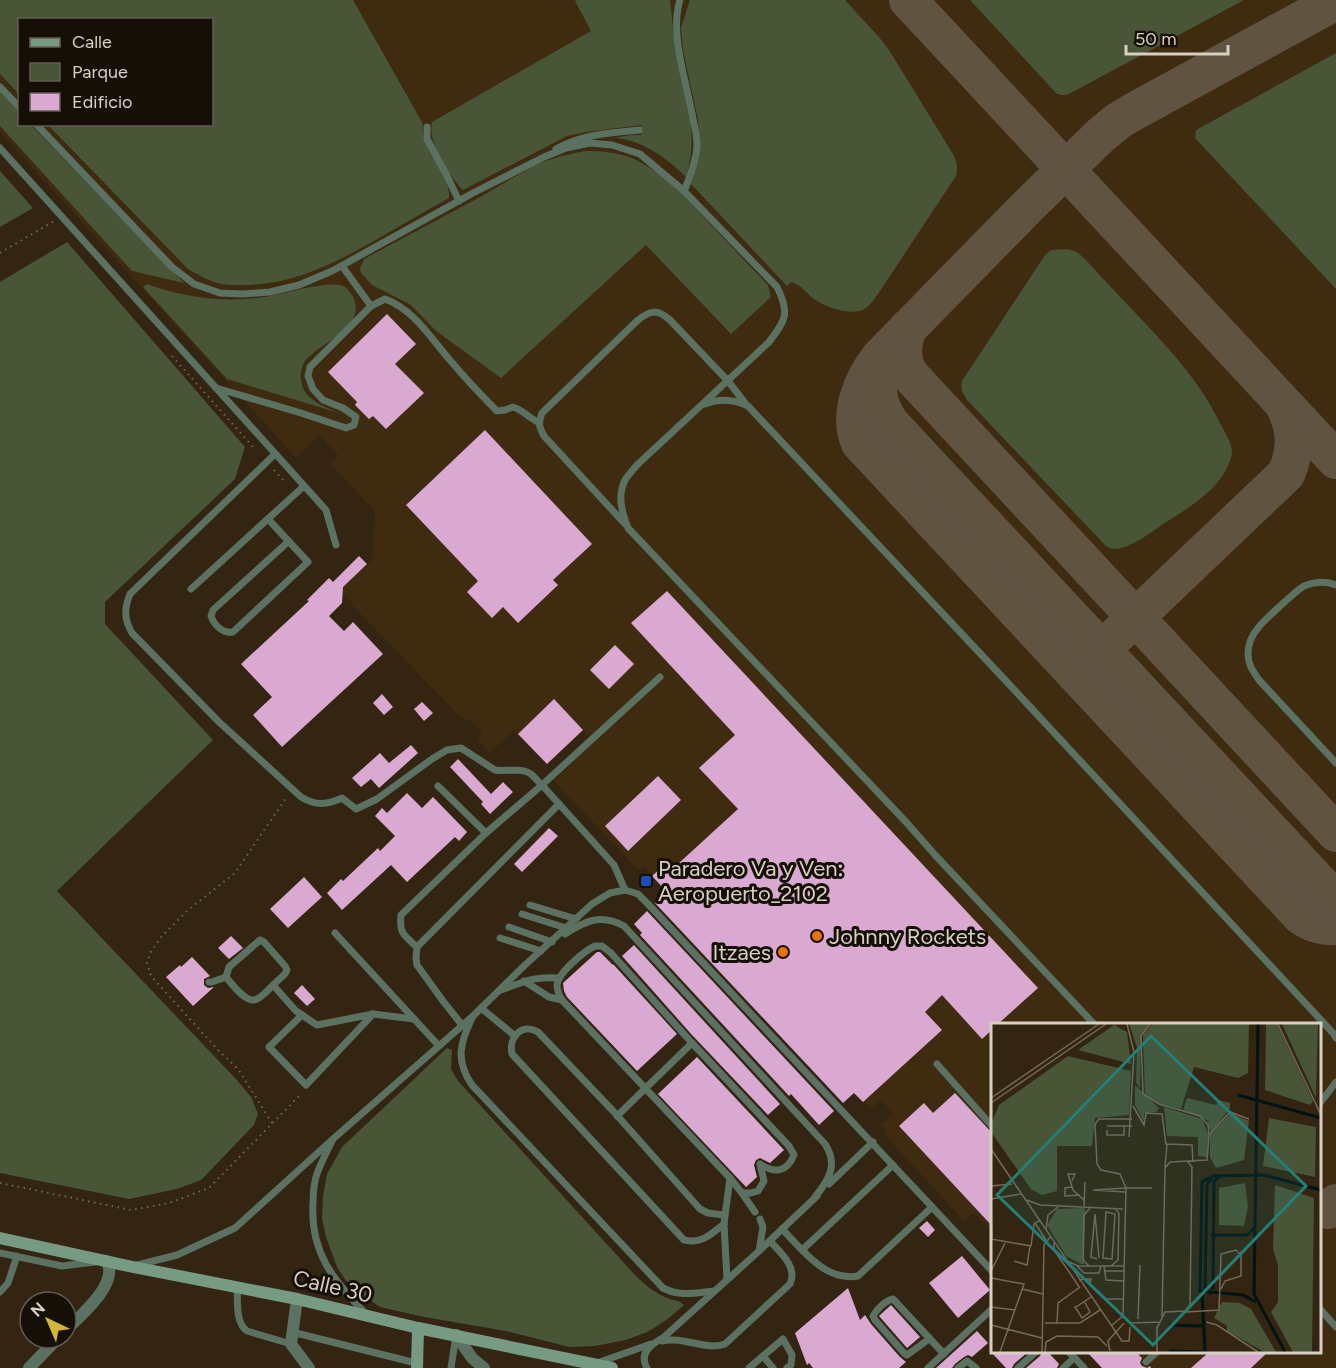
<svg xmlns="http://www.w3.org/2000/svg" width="1336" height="1368" font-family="Figtree,sans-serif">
	<rect width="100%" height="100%" fill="#332511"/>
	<path fill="#3e2b10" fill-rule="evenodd" d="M0,0h1336v1368h-234l-15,-16h233v-328h-328v208l-18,-19 -10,8 -81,-88 3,-3 -5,-5 12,-12 -12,-13 -9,9 -9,-7 -211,-226 -8,-11 -6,5 -84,-89 40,-39 -11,-12 -36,34 -33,-34 -24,23 -13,-14 6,-6 -11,-11 -12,-5 -109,-113 1,-2 -12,-12 32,-31 3,-48 -45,-47 8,-9 -19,-20 -23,23 -296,-326zM20,20h192v104h-192z"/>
	<g fill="#485537">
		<path d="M0,0h353l70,124c-4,26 28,47 26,74 -23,13 -46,26 -68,39 -46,26 -88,49 -142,48 -6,0 -12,0 -18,-1 -12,-3 -23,-9 -33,-15l-140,-144 164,-1v-104h-192l-1,74 -19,-20z"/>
		<path d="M576,0h94c2,14 2,28 5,42 7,47 26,87 11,135 -19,-19 -44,-37 -71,-39l14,-3h12v-10l-54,7 -20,4 -104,54c-14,-14 -36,-47 -31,-68l159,-91 -16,-30z"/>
		<path d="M690,0h155l34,37 10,13 64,104c4,9 5,13 3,22l-76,115c-5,7 -12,18 -20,20 -13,3 -36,-4 -46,-12 -8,-6 -12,-14 -23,-17l-4,4 -96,-102 9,-36 -2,-28 -15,-70 -2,-22z"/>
		<path d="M970,0h274l-177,95h-6l-4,-1z"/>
		<path d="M1336,53v236l-141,-151 1,-8z"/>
		<path d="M0,92l19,20 1,12 11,1 153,158 -52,-12 -132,-145z"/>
		<path d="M584,151c18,0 38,1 54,10 29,15 51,40 73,64 19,20 38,40 57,60l3,12 -40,37 -85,-89 -145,133 -65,-47 -25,-26 -39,-20 -11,-12 -1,-4 4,-10 116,-62 59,-34 23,-7z"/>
		<path d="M0,171l33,37 -33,19z"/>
		<path d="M67,242l178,205 -10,32 -130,123v22l108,116 -156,151 179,188 15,18 7,17 -4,11 -53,55 -24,9 -48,10 -129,-26v-891z"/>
		<path d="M1067,249l10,3 8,7c19,21 39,42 59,63 30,32 58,63 77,103 4,7 10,17 11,25 0,4 -1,10 -3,13 -9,27 -44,47 -66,61 -13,9 -43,33 -57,22l-139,-146c-4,-6 -7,-11 -5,-19l83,-126 6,-5z"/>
		<path d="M147,284c38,14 78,19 117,13 17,-2 68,-19 81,-10 5,4 9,10 10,15 7,27 -37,42 -50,59 -3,5 -5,12 -4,18 1,20 22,27 38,34l-112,-34 -84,-92z"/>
		<path d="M447,1048l5,2 -1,19 7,12 177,194c10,10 21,19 35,24 6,2 9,1 14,6l-15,13 -10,7 -12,7 -21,8 -31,6 -26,1 -63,-16 -82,-14 -44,-10 -26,-17 -10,-12 -7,-11 -11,-30 -4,-19 1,-22 4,-22 15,-27z"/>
	</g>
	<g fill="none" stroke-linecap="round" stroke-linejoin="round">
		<g stroke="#605342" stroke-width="38">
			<path d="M908,0l428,460"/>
			<path d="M1336,1l-203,111 -15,9 -17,14 -73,71 -148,151c-18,23 -33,58 -20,86l441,473c11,8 21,11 35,10"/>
			<path d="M908,328c-6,16 -8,32 2,47l426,458"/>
			<path d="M883,360c-8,23 -7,44 8,64l436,467 9,7"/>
			<path d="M1118,634l168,-160c11,-25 10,-45 -2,-69"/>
			<path d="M1328,1210l8,-7"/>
		</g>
	</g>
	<g fill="#d9a9d2">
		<path d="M387,314l29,30 -21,20 29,29 -38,36 -13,-13 -4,3 -14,-14 2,-3 -29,-30z"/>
		<path d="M485,430l107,114 -39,36 5,5 -40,38 -15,-16 -11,11 -25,-26 11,-11 -72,-76z"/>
		<path d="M359,556l8,8 -24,23 -1,16 -13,13 15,15 9,-9 30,32 -101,93 -29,-32 19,-18 -31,-33 68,-63 -2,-1 22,-22 4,4z"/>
		<path d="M667,591l371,397 -40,36h-5v5l-11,10 -40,-44 -17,17 17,18 -79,72 -9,-9 -11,10 -188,-200 12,-11 -15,-16 9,-8 6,6 71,-65 -39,-41 36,-33 -104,-112z"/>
		<path d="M615,645l19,19 -25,25 -19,-19z"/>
		<path d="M382,694l11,13 -9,8 -11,-12z"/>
		<path d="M554,699l29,31 -36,34 -29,-30z"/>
		<path d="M422,702l11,11 -9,8 -10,-12z"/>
		<path d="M411,745l7,8 -39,35 -8,-9 -10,8 -9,-9 28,-25 9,10z"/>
		<path d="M458,759l33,35 12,-12 10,10 -23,22 -9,-10 2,-2 -33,-35z"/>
		<path d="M658,776l23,24 -53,51 -23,-25z"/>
		<path d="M407,793l15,15 11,-11 34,35 -8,9 -4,-4 -48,45 -16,-17 -49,45 -15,-17 14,-14 2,2 35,-33 2,3 15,-15 -20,-20 7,-8 5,5z"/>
		<path d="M549,828l9,8 -36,36 -8,-8z"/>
		<path d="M304,877l18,20 -34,31 -18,-19z"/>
		<path d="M647,911l187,200 -15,14 -28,-31 -2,2 -149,-161 2,-2 -8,-9z"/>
		<path d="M231,936l12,12 -14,11 -11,-11z"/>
		<path d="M634,945l146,159 -12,11 -76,-80 -70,-79z"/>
		<path d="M597,952h3l13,13v-1l64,70 -40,37 -70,-74 -3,-6 -1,-8z"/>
		<path d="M192,957l18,19 -6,3v6l4,3 6,-1 -21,19 -27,-29 14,-12 1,2z"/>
		<path d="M302,985l13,14 -8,7 -13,-13z"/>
		<path d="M697,1057l87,93 -14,13 -10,-5 -4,2 -2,5 3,12 -11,10 -88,-93z"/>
		<path d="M955,1093l38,41v93l-94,-101 25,-23 9,10z"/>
		<path d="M927,1221l8,9 -7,7 -9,-9z"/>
		<path d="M962,1256l28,34 -32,28 -29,-35z"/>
		<path d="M848,1288l12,32 5,-5 6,9 29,33 6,5 -7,6h-86l-4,-5 -2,2 -12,-32z"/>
		<path d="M891,1305l29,32 -13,11 -28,-32z"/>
		<path d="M977,1331l11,12 -16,14 -4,-2 -4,2 -9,7 -3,4h-16z"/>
		<path d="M991,1352h37l-14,12 -2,4h-6z"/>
		<path d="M1042,1352h6l11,12 -2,4h-31l14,-12z"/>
		<path d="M1087,1352h49l6,6 -2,5 2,3 5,2 3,-2 1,2h-49z"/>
		<path d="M1209,1352h59l-17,16h-60z"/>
	</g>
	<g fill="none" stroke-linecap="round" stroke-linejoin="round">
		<g stroke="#726655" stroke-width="2" stroke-dasharray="1.5 4.5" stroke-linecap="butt">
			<path d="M0,253l54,-32"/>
			<path d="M172,356l81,91"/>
			<path d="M274,470l11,12"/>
			<path d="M272,1123l-34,-54 -20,-19 -67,-74 -4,-13 3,-10 12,-17 26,-26 47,-37 51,-75"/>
			<path d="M0,1183l131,27 38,-7 40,-15 93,-95"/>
		</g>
		<g stroke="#5b7162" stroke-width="7">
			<path d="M680,0c-11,34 7,83 13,119 2,8 4,18 4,27 -1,15 -7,31 -13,45"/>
			<path d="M0,87l20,21"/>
			<path d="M36,124l136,143 22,17 26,9 23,1 27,-2 29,-7 33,-14 141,-78 71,-36 22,-9 24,-5 22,2 28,9 44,37 93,96c13,26 9,33 -8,55l-132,123c-4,5 -9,10 -12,15 -8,16 -3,33 3,48l278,294 30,34 158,168"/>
			<path d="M427,127v12l20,37 12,25"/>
			<path d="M0,148l326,362 10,35"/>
			<path d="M556,149c25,-15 55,-16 83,-19"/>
			<path d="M342,266l29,40"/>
			<path d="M216,388l85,25 45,15 8,-3 2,-8 -13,-9 -20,-8 -10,-11 -5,-13 2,-9 61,-61 14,-7c28,10 45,38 64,60 15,18 31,35 48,52l8,-1 8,-3c10,3 16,11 25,15"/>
			<path d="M705,404c15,-6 28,-5 43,2l258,275 327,352 3,5"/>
			<path d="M275,454l-145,140c-6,15 -6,25 2,39l87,89 82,75c15,9 25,8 41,1l14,11 21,-10 55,-40 15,-9 14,-2 34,22c11,2 26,-3 36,4 4,3 7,8 11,11l-56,48 -85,82c-2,19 3,20 16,32l142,-143"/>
			<path d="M268,519l40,43 -75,70c-10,2 -19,-7 -22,-16l2,-6 76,-69"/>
			<path d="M625,524l-81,-88c-5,-9 -6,-13 -2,-23l96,-93c13,-10 19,-11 32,0l58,61 17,22"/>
			<path d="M1336,585c-10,-4 -22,-3 -32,1 -7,4 -41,35 -46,42 -6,7 -10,17 -10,26 0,11 5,17 11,26l77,83"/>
			<path d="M191,589l113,-103"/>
			<path d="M438,786l48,47"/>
			<path d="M625,890l-11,-25 -72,-80 118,-108"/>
			<path d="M530,905l46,14"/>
			<path d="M522,914l44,14"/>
			<path d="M509,927l43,15"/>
			<path d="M335,933l104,113"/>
			<path d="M565,934c20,-13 36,-21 59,-8l201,218c14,21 3,37 -10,53"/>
			<path d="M500,938l41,13"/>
			<path d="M595,946h7l9,7 81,90 97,103 5,9c-7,17 -19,19 -34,9l4,17 -6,10 -7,2h-9l-12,-15 -168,-178c-3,-5 -5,-9 -5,-15 1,-12 27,-34 38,-39z"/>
			<path d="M417,947l-1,11 1,7 26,36 19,24"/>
			<path d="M524,981l25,16 13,3"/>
			<path d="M209,982h3l14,-5"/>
			<path d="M273,985l12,-11 2,-4 -2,-4 -21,-24 -4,-2 -31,27 -3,10c6,7 21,28 31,22 6,-3 11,-9 16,-14l23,26 21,14 56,-11 41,5"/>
			<path d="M501,990c23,-8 32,-14 58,-12"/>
			<path d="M481,1008l34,28"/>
			<path d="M302,1015l-33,32 37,38 67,-71"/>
			<path d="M472,1018c-12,25 -17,42 0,67l191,203c18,9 32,5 51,3"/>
			<path d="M937,1064l55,62"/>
			<path d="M1320,1103l16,-21"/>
			<path d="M617,1116l75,-73"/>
			<path d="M332,1141c-5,10 -10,20 -14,30 -4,10 -5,21 -5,32 -3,49 20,77 52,110"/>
			<path d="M829,1184l44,-42"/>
			<path d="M742,1193l13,19"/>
			<path d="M724,1224c-14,11 -22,20 -40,16l-172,-186c-4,-16 10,-32 26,-22l76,80 86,97 8,4 16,2"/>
			<path d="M782,1229c20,20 43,53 76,47l74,-69"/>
			<path d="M802,1250l91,-85"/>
			<path d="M759,1251l4,-24 -3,-8"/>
			<path d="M0,1253l62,13 33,-4"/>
			<path d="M137,1265l40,-10 58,-27 98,-89 140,-123 52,-51 67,-61 18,-11 15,-3 13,4 10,10 344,367"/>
			<path d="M727,1279l-3,-55 6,-46"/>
			<path d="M237,1287c1,14 -2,35 10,44l44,13"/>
			<path d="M0,1292l8,-9 9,-27"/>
			<path d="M1320,1309l16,18"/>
			<path d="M292,1332l124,31"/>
			<path d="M929,1339l-22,16 -3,-2 -29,-33 -2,-4c4,-7 13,-16 20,-17l51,55"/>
			<path d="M662,1341c21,-5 45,10 63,3l65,-60c8,-17 -10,-32 -20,-43"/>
			<path d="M1069,1352l15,16"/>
			<path d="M763,1356l10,12"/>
			<path d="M1146,1362l11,-10"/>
			<path d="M597,1363l54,-19"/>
			<path d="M451,1368l5,-33"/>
			<path d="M647,1368c-9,-15 5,-24 17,-31l95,-86 58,-55"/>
			<path d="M749,1368l34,-29 9,16 -1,10 -4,3"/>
			<path d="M928,1368l64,-59"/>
			<path d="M958,1368l9,-7 9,7"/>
			<path d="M1018,1368l18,-16"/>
			<path d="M1063,1368l11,-10"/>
		</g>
		<g stroke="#5b7162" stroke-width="12">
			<path d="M297,1299l-6,45 18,24"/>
			<path d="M66,1330c14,-14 55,-48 40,-69"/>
			<path d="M456,1335l16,23 12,10"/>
			<path d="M29,1368l29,-30"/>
		</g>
		<g stroke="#769a82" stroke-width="12">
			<path d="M0,1238l133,29 164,32 121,29 194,40"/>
			<path d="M417,1368l1,-40"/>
		</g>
	</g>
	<rect fill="#1a4fb4" stroke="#160f07" stroke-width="2" x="640" y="875" width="12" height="12" rx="3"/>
	<g fill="#e8710a" stroke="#160f07" stroke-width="2">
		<circle cx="817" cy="936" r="6"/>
		<circle cx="783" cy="952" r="6"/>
	</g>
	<g text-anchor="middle" stroke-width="6" stroke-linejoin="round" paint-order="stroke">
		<g font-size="22" fill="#d9d0c4" stroke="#160f07" text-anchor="start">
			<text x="658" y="876">Paradero Va y Ven:<tspan x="658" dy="25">Aeropuerto_2102</tspan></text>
			<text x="829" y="944">Johnny Rockets</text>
			<text x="771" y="960" text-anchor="end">Itzaes</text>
		</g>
		<g font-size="22" fill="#d9d0c4" stroke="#160f07">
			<text transform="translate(333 1286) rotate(13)" y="8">Calle 30</text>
		</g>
	</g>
	<g transform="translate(991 1023)">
		<rect width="330" height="330" fill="#332511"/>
		<path d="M138,1h20l-8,12 -1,53 -4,-7 1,-34zM161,1h97l-1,49 -10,5 -44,-11 -13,42 -23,-6 -13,-9 -2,-59zM275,1h11l36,77 -3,4 -45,-15zM291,1h36l-2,74zM123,2l13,7 4,32 -53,-14zM77,33l63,15 -2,44 -34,3 -3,28h-35v45l-15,4 -11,-6 -40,-57v-8l8,-19zM144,62l24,23 -3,4 -12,1v9l-9,-17zM196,75l29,7 2,-5 12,3v5l-19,25 -4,-12 4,1 -28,-12zM173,84l38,12 6,15 -1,23 -9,-1v-19l-31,-1zM240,90l18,8 -5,39 -28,8 -6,-11v-22zM278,95l47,9 -1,50 -52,-11zM254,160l3,23 -4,20 -25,-1v-37zM284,162l39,13 -2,154h-19l-22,-40 7,-10v-37l-5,-16zM94,185l-1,56h-3l-15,-8 -19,-31 10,-16zM231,279l18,1 11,6 25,43h-12l-37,-21v-5l-13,-8z" fill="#485537"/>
		<path fill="none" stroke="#001315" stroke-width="3" d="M267,1l-4,270 31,58M247,72l83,23M220,212h36l8,-8M222,266l1,-108 6,-5M211,270l3,59M220,271l-6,-6 2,-103 5,-8M265,279l-13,-7 -43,-4 2,-109 11,-6 51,-1 57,15M178,302l32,1 5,-4M178,328l34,1"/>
		<path fill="none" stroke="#756959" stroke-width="1.5" d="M136,1l7,28 -5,85M159,1l-9,12 2,58 16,10 41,12 8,9 1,10 -2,25 -37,2 -5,6 -3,149M287,1l43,91M0,75l108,-74M0,80l115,-79M142,83l11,19 2,-12 16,1 4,31M116,103h25M116,107v5h17v-9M218,112l21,-23 19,7M0,126l131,192h7l1,-14M174,144l2,-23 25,1 1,17M81,158l3,-7h-7l5,16 12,11M0,163l21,-2M81,164l-7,1v8l15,-1M135,165l-6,-14 -19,-4 -4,-6 -2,-40 4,-5h33M134,169l-32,-2 33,-2M0,175l1,41M0,176l30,-5M36,177l13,5 83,4M93,183l1,-24M115,189l9,2 -3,45 -9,-1zM44,200l11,17M55,207l2,-15 10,-8M0,216l40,7 3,-22 6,-4M63,220v7l26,38M106,236l-6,-2 4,-43 4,44M23,238l13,4 3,-19M76,238l11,5h46M86,243l7,7h15l2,-7M98,243l-6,-6 1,-45 7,-8M113,243l2,14 18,1M120,243l7,-6 1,-47 -5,-5M0,248l15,-30M113,248h20M0,255l33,6 -24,68M88,257l4,-1h8l-1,4 -3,-4M31,266l21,5M113,276h19M93,278l6,11 -8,6 -7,-11h1l15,-10M0,284l24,3M195,289l33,-2 2,-56 15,-4 5,5v21l-16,5 -4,8M147,296l2,-54M215,299l11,3 41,27M54,300h35l20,-13M66,300l1,-20 22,-16M140,300l29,-1M0,302l51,13M120,303l12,-10 3,-128h26M166,305l8,-16 20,-1 5,-6 2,-138 -4,-5M119,328l-2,-10 16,-18M51,329l2,-107 6,-8M54,329l1,-10 11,-6 41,1 9,9M166,329v-26"/>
		<path fill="#237f77" fill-opacity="0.15" stroke="#237f77" stroke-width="3" d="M160,13l155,150 -153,159 -156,-150z"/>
		<rect width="330" height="330" fill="none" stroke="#d9d0c4" stroke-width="3"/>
	</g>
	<rect x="18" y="18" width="195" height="108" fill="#160f07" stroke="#645c53" stroke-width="1.5"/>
	<rect x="30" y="38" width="30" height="9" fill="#769a82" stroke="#645c53" stroke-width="1.5"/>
	<text x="72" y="48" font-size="18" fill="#d9d0c4">Calle</text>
	<rect x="30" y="63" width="30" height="18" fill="#485537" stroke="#645c53" stroke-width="1.5"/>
	<text x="72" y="78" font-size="18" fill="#d9d0c4">Parque</text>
	<rect x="30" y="93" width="30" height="18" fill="#d9a9d2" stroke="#645c53" stroke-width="1.5"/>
	<text x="72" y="108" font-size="18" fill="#d9d0c4">Edificio</text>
	<g transform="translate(48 1320) rotate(316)"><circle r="28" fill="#160f07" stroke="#645c53" stroke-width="1.5"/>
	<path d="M0-4.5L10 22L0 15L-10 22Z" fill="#cfb837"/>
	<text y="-9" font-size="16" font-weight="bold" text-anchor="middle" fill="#d9d0c4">N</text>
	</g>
	<path d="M1126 45v9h102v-9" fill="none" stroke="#d9d0c4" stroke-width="3"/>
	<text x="1135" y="45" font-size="18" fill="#d9d0c4" stroke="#160f07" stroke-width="4.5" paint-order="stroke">50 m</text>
</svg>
